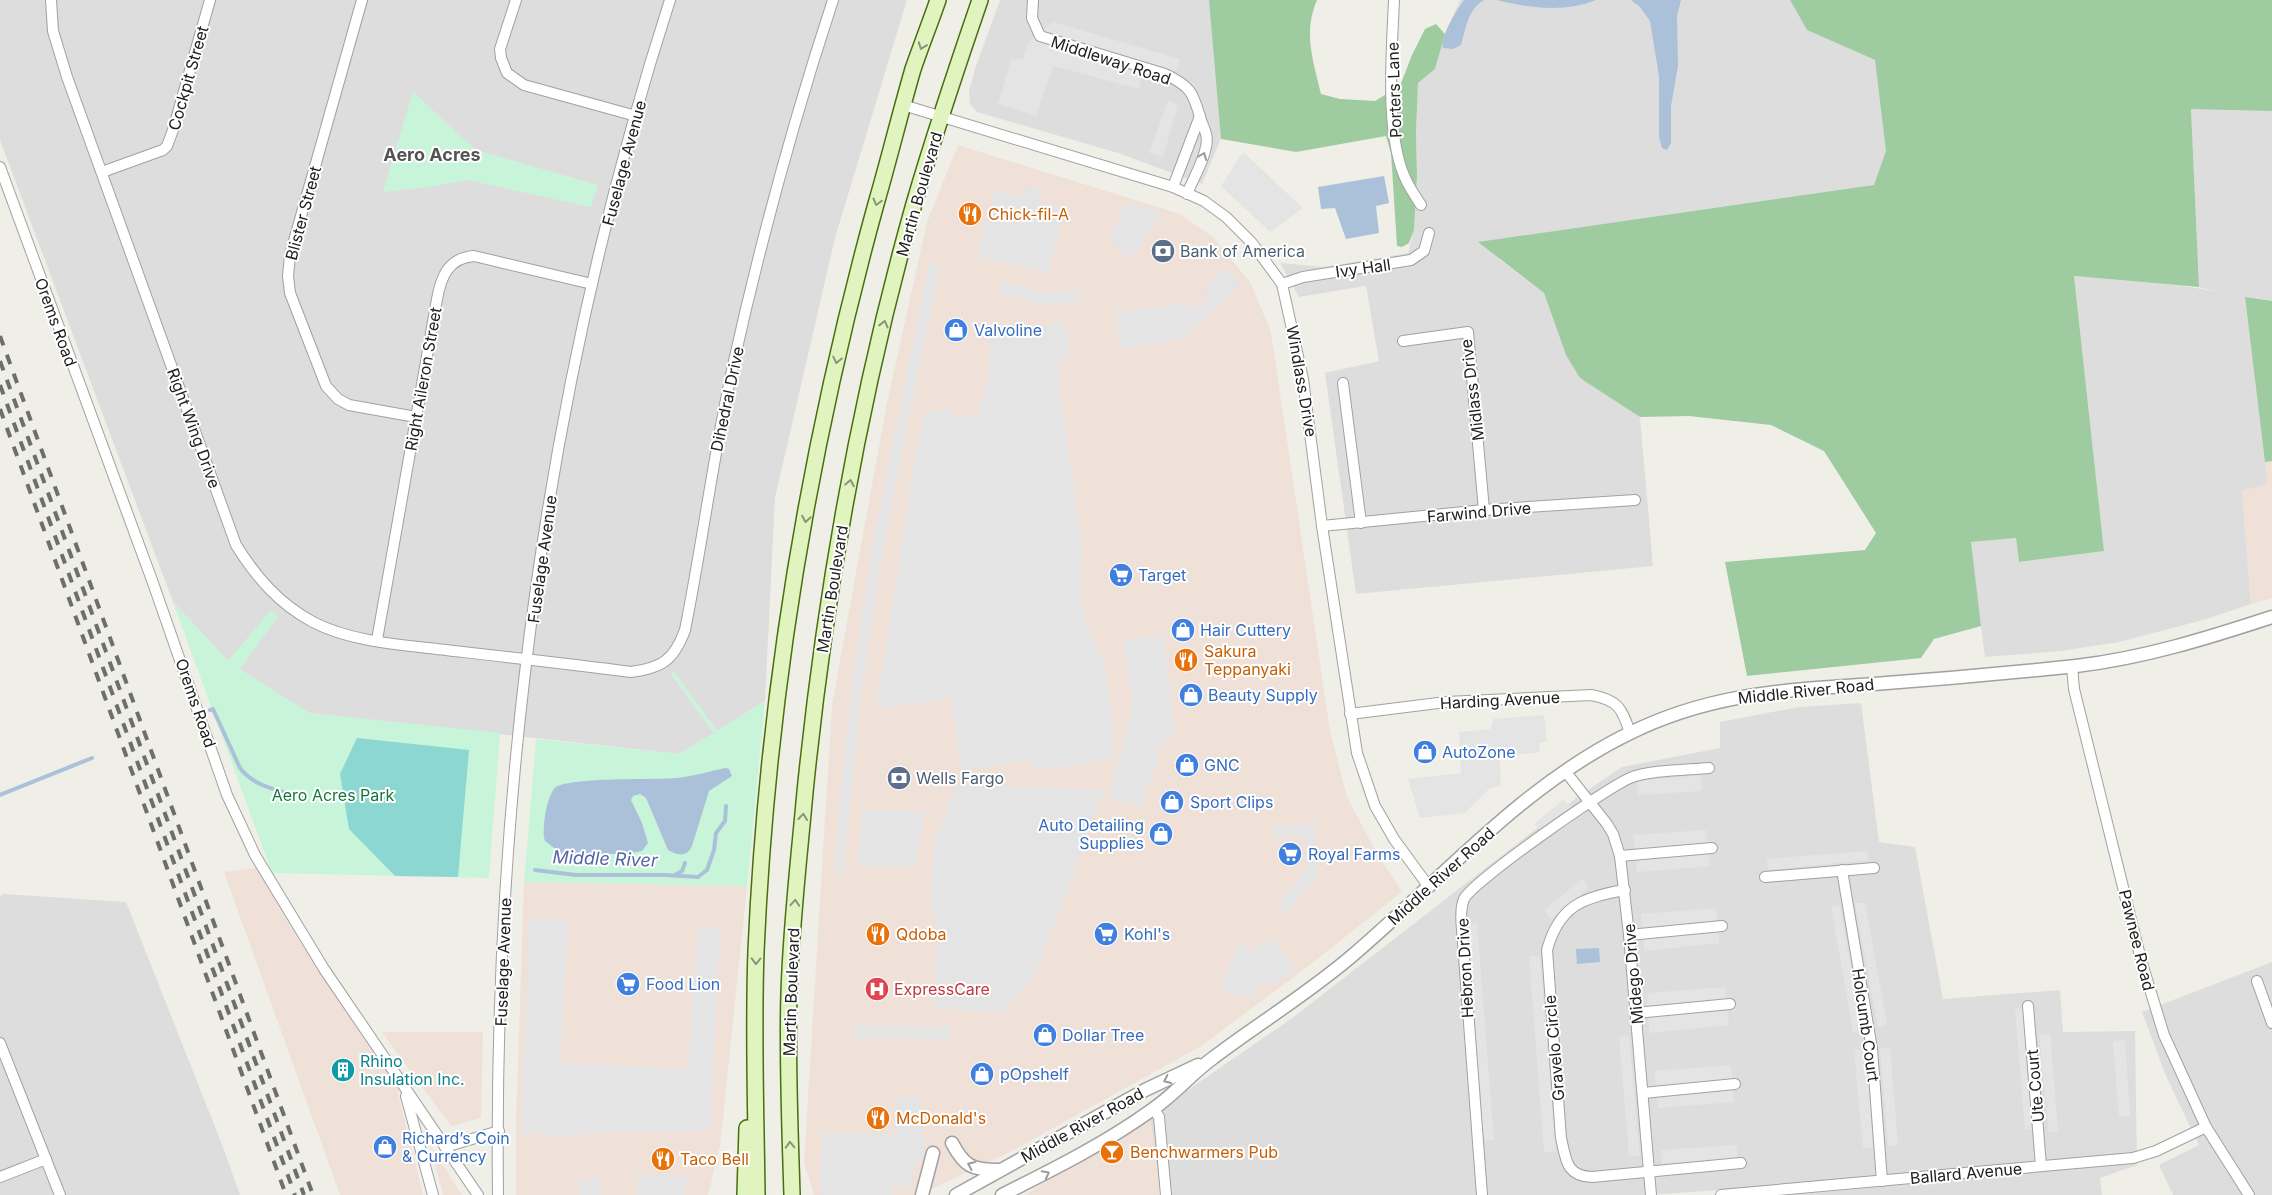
<svg xmlns="http://www.w3.org/2000/svg" width="2272" height="1195" font-family="Inter,sans-serif">
	<rect width="100%" height="100%" fill="#efefe7"/>
	<g fill="#dedddd">
		<path d="M0,0h907l-72,238 -60,260 -10,203 -48,30 -43,-59 -3,2 43,59 -35,21 -370,-41 -70,-44 39,-53 -50,45 -55,-59 -173,-462z"/>
		<path d="M1000,0h210l4,33 7,106 -19,45 -84,-31 -141,-41 -7,-8 -1,-13 6,-22z"/>
		<path d="M1460,0h330l17,30 68,30 17,126 -393,73 45,34 22,62 18,24 56,38 13,149 -297,28 -31,-221 54,-12 -13,-75 -67,11 -19,-34 44,4 84,-14 6,-23 3,-54 -1,-43 2,-50 17,-14 10,-35z"/>
		<path d="M2272,108v193l-27,-4 23,187 -26,7 9,113 -48,16 -84,22 -58,9 -76,6 -15,-115 46,-4 3,24 85,-11 -30,-275 109,10 32,5 -16,-4 -8,-178z"/>
		<path d="M1861,703l18,139 36,5 28,152 117,-9 3,42 72,-1 2,134 -37,13 2,17h-337l-1,-8 -116,8h-488l-10,-79 141,-97 285,-221 46,-31 98,-19v-26l79,-15z"/>
		<path d="M4,894l122,8 95,240 19,53h-240v-299z"/>
		<path d="M2272,962v233h-99l-14,-30 40,-20 -33,-69 -24,-64z"/>
	</g>
	<g fill="#efe0d8">
		<path d="M958,145l222,69 33,23 37,45 21,50 59,399 17,66 29,55 26,40 -100,79 -101,75 -189,105 -93,44h-105l-10,-32 28,-458 55,-302 40,-181z"/>
		<path d="M2272,461v137l-21,6 -9,-113 26,-7 -3,-22z"/>
		<path d="M256,868l43,73 97,144 27,110h-83l-116,-323z"/>
		<path d="M524,882l223,4 -27,260 -12,49h-192v-68z"/>
		<path d="M382,1032h101l-2,86 -30,8z"/>
		<path d="M1150,1116l10,79h-135z"/>
		<path d="M430,1145l32,50h-19z"/>
	</g>
	<g fill="#9fcba0">
		<path d="M1209,0h108c-14,33 -4,60 4,94l19,5 35,2 25,-15 12,-31 13,-26 11,-5 9,10 -10,35 -17,14 -2,50 1,43 -3,54 -5,13 -7,4 -5,-1 -6,-93 -5,-17 -90,16 -75,-13z"/>
		<path d="M1790,0h482v111l-81,-2 8,178 -125,-11 30,275 -85,11 -3,-24 -45,4 10,84 -47,13 -13,19 -174,18 -22,-114 140,-12 11,-17 -52,-82 -53,-26 -82,-9 -49,1 -60,-39 -14,-23 -22,-62 -66,-51 396,-57 12,-34 -11,-91 -68,-30z"/>
		<path d="M2245,297l27,4v160l-7,1z"/>
	</g>
	<g fill="#c8f5da">
		<path d="M413,92l63,58 122,35 -7,22 -124,-27 -40,7 -44,5z"/>
		<path d="M173,602l55,59 43,-51 7,6 -38,53 69,44 191,20 -11,145 -217,-5z"/>
		<path d="M674,672l43,59 48,-30 -18,185 -223,-4 12,-143 143,15 35,-21 -43,-59z"/>
	</g>
	<path fill="#8cd7d2" d="M357,738l112,12 -11,127 -63,-1 -46,-47 -9,-55z"/>
	<g fill="#e4e4e4">
		<path d="M1053,22l127,37 -3,11 -35,7 -3,12 -86,-23 -17,50 -38,-12 13,-44 12,-1 5,-16z"/>
		<path d="M1168,100l10,5 -15,52 -14,-4z"/>
		<path d="M1243,152l60,56 -33,24 -49,-46z"/>
		<path d="M1027,185l14,4 -3,12 27,6 -17,67 -70,-18 17,-67 29,8z"/>
		<path d="M1128,202l33,11 -30,48 -22,-24z"/>
		<path d="M929,264l12,2 -30,137 -31,163 -18,122 -19,184 -10,-1 20,-195 20,-133z"/>
		<path d="M1227,268l14,17 -44,40 -7,1v12l-69,11 -5,-37 62,-7 10,-4 6,8 15,-10 -7,-10z"/>
		<path d="M1002,282l50,12 26,-4 1,12 -28,4 -52,-12z"/>
		<path d="M1065,322l5,35 -10,1 1,8 -2,18 23,161 -1,54 3,18 21,51 9,62 -2,29 -70,11 -7,-3 -5,-7 -68,11 -11,-73 -73,11v-11l39,-253 8,-32 29,-5 1,11 24,-5 11,-47 -1,-35z"/>
		<path d="M1163,634l12,101 -9,1v6l-4,5 -6,1 3,9 -18,49 -33,-9 25,-92 -10,-64z"/>
		<path d="M1544,715l3,26 -8,2 1,9 -40,5 1,29 -11,2 -25,25 -45,5 -12,-39 53,-6 -2,-41 32,-3 2,-10z"/>
		<path d="M1701,775l1,16 -64,4 -1,-14z"/>
		<path d="M957,784l147,6 -68,184 -35,39 -66,-5 2,-83 -7,-20 4,-60z"/>
		<path d="M1563,800l9,7 -31,24 -7,-7z"/>
		<path d="M863,810l62,1 -10,55h-58z"/>
		<path d="M1315,824l3,49 -33,43 -7,-14 30,-34 -4,-32 -28,2 -2,-12z"/>
		<path d="M1706,830l4,36 -73,6 -4,-37z"/>
		<path d="M1867,851l1,9 -100,10 -1,-11z"/>
		<path d="M1583,878l5,10 -37,31 -7,-9z"/>
		<path d="M1855,903h10l22,121 -9,3z"/>
		<path d="M1840,905l22,125 -9,2 -22,-125z"/>
		<path d="M1716,908l3,35 -75,8 -3,-37z"/>
		<path d="M530,918l38,3 -8,142 128,6 10,-142 22,3 -10,201 -112,1 -26,4 -51,-3z"/>
		<path d="M1477,923l17,217 -11,1 -15,-217z"/>
		<path d="M1273,939l22,31 -21,15 -14,-5 -8,20 -33,-12 19,-43 12,4z"/>
		<path d="M1529,956h11l16,195 -12,2z"/>
		<path d="M1725,987l4,38 -80,8 -2,-40z"/>
		<path d="M2025,1008l9,121 -9,1 -10,-121z"/>
		<path d="M853,1025l98,1 -3,14 -90,-1 -5,-3z"/>
		<path d="M2050,1034l8,97 -9,1 -10,-97z"/>
		<path d="M1629,1036l11,120h-11l-10,-119z"/>
		<path d="M2125,1040l5,76 -11,1 -6,-76z"/>
		<path d="M1880,1048h10l8,97 -10,1z"/>
		<path d="M1854,1050h12l7,97 -10,1z"/>
		<path d="M1731,1065l3,37 -76,6 -4,-37z"/>
		<path d="M919,1097l6,63 -11,1 1,6 -4,14 -7,6 -11,1v7h-70l-3,-2 2,-60 74,1 1,-36z"/>
		<path d="M1736,1145l2,13 -76,7 -1,-15z"/>
		<path d="M638,1174l48,2 -1,19h-48z"/>
		<path d="M600,1177v18h-22l1,-15z"/>
	</g>
	<g fill="#abc0d9">
		<path d="M1464,0h20c-16,9 -18,28 -23,45l-8,4 -10,-1c-3,-12 14,-38 21,-48z"/>
		<path d="M1497,0h99c-33,13 -66,8 -99,0z"/>
		<path d="M1631,0h50l-4,16 1,50 -7,40v37l-4,7 -5,-2 -3,-11v-61l-9,-55 -10,-14z"/>
		<path d="M1384,176l5,27 -13,3 3,27 -33,6 -11,-31 -14,1 -3,-22z"/>
		<path d="M726,768l3,1 3,7 -23,15 -17,55c-5,11 -14,10 -24,4l-22,-52 -6,-4 -7,2 -2,4 11,23 6,20 -6,8 -17,3h-63l-17,-13c-4,-10 2,-48 11,-54 16,-10 98,-7 122,-9 16,-2 32,-7 48,-10z"/>
		<path d="M1599,948l1,14 -23,2 -1,-15z"/>
	</g>
	<g fill="none" stroke-linecap="round" stroke-linejoin="round">
		<g stroke="#abc0d9" stroke-width="4">
			<path d="M210,710l3,-1 27,59c14,19 41,23 62,29"/>
			<path d="M0,795l92,-37"/>
			<path d="M535,870l41,5h90l32,2 9,-7 7,-20 2,-17 9,-12 1,-15"/>
			<path d="M675,875l7,-4 3,-8"/>
		</g>
		<g stroke="#a1a1a1" stroke-width="12">
			<g id="minor">
				<path d="M51,0l2,31 14,46 169,468c20,32 43,59 77,77 38,20 90,23 133,28 61,7 123,14 185,22 31,-4 43,-12 54,-42 18,-90 29,-180 49,-269 27,-121 60,-242 99,-361"/>
				<path d="M362,0l-72,255 -2,21 2,17 36,93 12,13 11,6 67,12"/>
				<path d="M516,0l-16,49 1,9 6,15 17,12 112,31"/>
				<path d="M1033,0l-1,18 8,18 125,38c25,12 28,18 35,43 3,10 9,18 6,30 -3,16 -13,32 -19,47"/>
				<path d="M1394,0c-2,50 -10,137 13,182 4,8 9,15 14,23"/>
				<path d="M903,105l270,82 31,14 22,16 26,26 30,41 21,95 19,147 35,227 18,53 19,33 35,48"/>
				<path d="M0,167l153,416 74,212 28,60 69,114 154,226"/>
				<path d="M102,172l61,-22 4,-4 6,-16 37,-130"/>
				<path d="M1173,187l27,-71"/>
				<path d="M1282,284l21,-7 108,-17 13,-9 5,-18"/>
				<path d="M1403,341l65,-9 16,178"/>
				<path d="M1343,383l18,140"/>
				<path d="M1322,526l162,-16 151,-10"/>
				<path d="M377,640l60,-341c4,-22 11,-41 37,-43l118,28"/>
				<path d="M2072,666l2,23 67,271 23,75 42,92 43,68"/>
				<path d="M1350,714l96,-12 145,-7c27,5 31,13 39,38"/>
				<path d="M1565,771l42,53 6,10 7,22 9,79 22,260"/>
				<path d="M1620,856l92,-8"/>
				<path d="M1842,870l30,179 10,132"/>
				<path d="M1765,877l109,-9"/>
				<path d="M1625,890c-42,7 -66,16 -78,60l14,188c5,22 5,38 31,39l149,-14"/>
				<path d="M1629,935l93,-9"/>
				<path d="M2257,981l15,42"/>
				<path d="M2028,1006l13,160"/>
				<path d="M1636,1013l94,-9"/>
				<path d="M0,1043l60,152"/>
				<path d="M1643,1093l92,-9"/>
				<path d="M406,1096l27,99"/>
				<path d="M1154,1109l5,8 7,78"/>
				<path d="M445,1147l54,-16"/>
				<path d="M0,1177l46,-18"/>
				<path d="M498,1195c-5,-403 48,-811 172,-1195"/>
				<path d="M1482,1195l-20,-265c-1,-10 -2,-22 2,-31 9,-18 142,-111 166,-121 19,-8 57,-8 79,-10"/>
				<path d="M1721,1195l412,-37 23,-7 50,-24"/>
			</g>
		</g>
		<g stroke="#a1a1a1" stroke-width="15">
			<g id="tertiary">
				<path d="M952,1143c12,23 20,27 46,27"/>
				<path d="M922,1195l11,-42"/>
				<path d="M956,1195l191,-106 51,-24"/>
				<path d="M1002,1195c52,-26 104,-52 151,-86 22,-15 39,-36 60,-51 46,-35 96,-65 140,-103 89,-76 169,-169 275,-221 82,-41 158,-44 246,-50 68,-5 135,-11 202,-18 68,-8 132,-28 196,-49"/>
			</g>
		</g>
		<g stroke="#466f0f" stroke-width="18">
			<g id="secondary">
				<path d="M745,1195l2,-67"/>
				<path d="M757,1195c-1,-81 -4,-163 -1,-244 11,-252 53,-504 120,-747 13,-45 24,-90 37,-135 8,-23 17,-46 25,-69"/>
				<path d="M792,1195c-2,-67 -5,-135 -3,-202 2,-67 10,-134 16,-201 20,-198 55,-397 109,-588 20,-69 43,-137 66,-204"/>
			</g>
		</g>
		<use href="#minor" stroke="#fff" stroke-width="10"/>
		<use href="#tertiary" stroke="#fff" stroke-width="12"/>
		<use href="#secondary" stroke="#e1f4c0" stroke-width="15"/>
		<g stroke="#6e6e6e" stroke-width="4" stroke-dasharray="10 10" stroke-linecap="butt">
			<path d="M0,336l313,859"/>
			<path d="M0,361l304,834"/>
			<path d="M0,385l295,810"/>
			<path d="M0,409l286,786"/>
		</g>
	</g>
	<defs><path id="oneway-chevron" d="M-2-3.5L2.5 0L-2 3.5" fill="none" stroke-width="1.6" stroke-linecap="round" stroke-linejoin="round" transform="scale(1.25)"/></defs>
	<g stroke="#8a9578">
		<use href="#oneway-chevron" transform="translate(922 46) rotate(110)"/>
		<use href="#oneway-chevron" transform="translate(877 202) rotate(105)"/>
		<use href="#oneway-chevron" transform="translate(884 324) rotate(-76)"/>
		<use href="#oneway-chevron" transform="translate(837 360) rotate(102)"/>
		<use href="#oneway-chevron" transform="translate(850 483) rotate(-79)"/>
		<use href="#oneway-chevron" transform="translate(806 519) rotate(100)"/>
		<use href="#oneway-chevron" transform="translate(803 817) rotate(-84)"/>
		<use href="#oneway-chevron" transform="translate(795 903) rotate(-86)"/>
		<use href="#oneway-chevron" transform="translate(756 961) rotate(91)"/>
		<use href="#oneway-chevron" transform="translate(790 1145) rotate(-92)"/>
	</g>
	<g stroke="#9b9b9b">
		<use href="#oneway-chevron" transform="translate(1203 156) rotate(-68)"/>
		<use href="#oneway-chevron" transform="translate(1167 1080) rotate(155)"/>
		<use href="#oneway-chevron" transform="translate(971 1165) rotate(-156)"/>
		<use href="#oneway-chevron" transform="translate(1046 1174) rotate(-27)"/>
	</g>
	<defs>
		<g id="restaurant-disc" transform="scale(1.25)"><circle r="9.5" fill="#e8710a" stroke="#fff"/><path d="M-5-6h1v4h1v-4h1v4h1v-4h1v5L-1.5 .5V6h-2V.5L-5-1ZM5-6V6H3V1.5H1.5Q1.5-4 5-6Z" fill="#fff"/></g>
		<g id="bank-disc" transform="scale(1.25)"><circle r="9.5" fill="#5c6f8a" stroke="#fff"/><path d="M-6-4H6V4H-6ZM0-2.3a2.3 2.3 0 1 0 0 4.6a2.3 2.3 0 1 0 0-4.6Z" fill="#fff"/></g>
		<g id="shop-disc" transform="scale(1.25)"><circle r="9.5" fill="#3f7fe0" stroke="#fff"/><path d="M-5-2.5h2.3a2.7 3.5 0 0 1 5.4 0H5L5.5 6h-11ZM-1.5-2.5h3a1.5 2.3 0 0 0-3 0Z" fill="#fff"/></g>
		<g id="supermarket-disc" transform="scale(1.25)"><circle r="9.5" fill="#3f7fe0" stroke="#fff"/><path d="M-6-5.5h2.5l.6 2H6L4.5 2H-2.5L-4.4-4H-6ZM-1.5 3.2a1.3 1.3 0 1 0 .1 0ZM3 3.2a1.3 1.3 0 1 0 .1 0Z" fill="#fff"/></g>
		<g id="hospital-disc" transform="scale(1.25)"><circle r="9.5" fill="#e0444e" stroke="#fff"/><path d="M-5-5h3v3.5h4V-5h3V5h-3V1.5h-4V5h-3Z" fill="#fff"/></g>
		<g id="building-disc" transform="scale(1.25)"><circle r="9.5" fill="#0f9aa8" stroke="#fff"/><path d="M-4-6H4V6H1V3H-1V6H-4ZM-2.5-4.3h1.7v1.8h-1.7ZM.8-4.3h1.7v1.8H.8ZM-2.5-1h1.7V.8h-1.7ZM.8-1h1.7V.8H.8Z" fill="#fff"/></g>
		<g id="bar-disc" transform="scale(1.25)"><circle r="9.5" fill="#e8710a" stroke="#fff"/><path d="M-6-5H6L.8 .8V4.5H3.5V6h-7V4.5H-.8V.8Z" fill="#fff"/></g>
	</defs>
	<g fill-rule="evenodd">
		<use href="#restaurant-disc" x="970" y="214"/>
		<use href="#bank-disc" x="1163" y="251"/>
		<use href="#shop-disc" x="956" y="330"/>
		<use href="#supermarket-disc" x="1121" y="575"/>
		<use href="#shop-disc" x="1183" y="630"/>
		<use href="#restaurant-disc" x="1186" y="660"/>
		<use href="#shop-disc" x="1191" y="695"/>
		<use href="#shop-disc" x="1425" y="752"/>
		<use href="#shop-disc" x="1187" y="765"/>
		<use href="#bank-disc" x="899" y="778"/>
		<use href="#shop-disc" x="1172" y="802"/>
		<use href="#shop-disc" x="1161" y="834"/>
		<use href="#supermarket-disc" x="1290" y="854"/>
		<use href="#restaurant-disc" x="878" y="934"/>
		<use href="#supermarket-disc" x="1106" y="934"/>
		<use href="#supermarket-disc" x="628" y="984"/>
		<use href="#hospital-disc" x="877" y="989"/>
		<use href="#shop-disc" x="1045" y="1035"/>
		<use href="#building-disc" x="343" y="1070"/>
		<use href="#shop-disc" x="982" y="1074"/>
		<use href="#restaurant-disc" x="878" y="1118"/>
		<use href="#shop-disc" x="385" y="1147"/>
		<use href="#bar-disc" x="1112" y="1152"/>
		<use href="#restaurant-disc" x="663" y="1159"/>
	</g>
	<g text-anchor="middle" stroke-width="4" stroke-linejoin="round" paint-order="stroke">
		<g font-size="16" fill="#202020" stroke="#fff">
			<text transform="translate(1111 60) rotate(18)" y="6">Middleway Road</text>
			<text transform="translate(188 78) rotate(-74)" y="6">Cockpit Street</text>
			<text transform="translate(1394 90) rotate(-92)" y="6">Porters Lane</text>
			<text transform="translate(624 163) rotate(-75)" y="6">Fuselage Avenue</text>
			<text transform="translate(919 194) rotate(-74)" y="6">Martin Boulevard</text>
			<text transform="translate(303 213) rotate(-75)" y="6">Blister Street</text>
			<text transform="translate(1363 268) rotate(-8)" y="6">Ivy Hall</text>
			<text transform="translate(56 322) rotate(70)" y="6">Orems Road</text>
			<text transform="translate(423 379) rotate(-80)" y="6">Right Aileron Street</text>
			<text transform="translate(1302 381) rotate(80)" y="6">Windlass Drive</text>
			<text transform="translate(1472 390) rotate(-97)" y="6">Midlass Drive</text>
			<text transform="translate(727 399) rotate(-78)" y="6">Dihedral Drive</text>
			<text transform="translate(194 428) rotate(70)" y="6">Right Wing Drive</text>
			<text transform="translate(1479 512) rotate(-5)" y="6">Farwind Drive</text>
			<text transform="translate(542 559) rotate(-82)" y="6">Fuselage Avenue</text>
			<text transform="translate(832 589) rotate(-81)" y="6">Martin Boulevard</text>
			<text transform="translate(1806 691) rotate(-6)" y="6">Middle River Road</text>
			<text transform="translate(1500 700) rotate(-3)" y="6">Harding Avenue</text>
			<text transform="translate(196 703) rotate(71)" y="6">Orems Road</text>
			<text transform="translate(1441 876) rotate(-42)" y="6">Middle River Road</text>
			<text transform="translate(2137 940) rotate(76)" y="6">Pawnee Road</text>
			<text transform="translate(503 962) rotate(-88)" y="6">Fuselage Avenue</text>
			<text transform="translate(1465 968) rotate(-93)" y="6">Hebron Drive</text>
			<text transform="translate(1633 974) rotate(-95)" y="6">Midego Drive</text>
			<text transform="translate(791 992) rotate(-88)" y="6">Martin Boulevard</text>
			<text transform="translate(1866 1025) rotate(82)" y="6">Holcumb Court</text>
			<text transform="translate(1554 1048) rotate(-95)" y="6">Gravelo Circle</text>
			<text transform="translate(2035 1086) rotate(-95)" y="6">Ute Court</text>
			<text transform="translate(1082 1125) rotate(-29)" y="6">Middle River Road</text>
			<text transform="translate(1966 1173) rotate(-5)" y="6">Ballard Avenue</text>
		</g>
		<g font-size="16" fill="#c56008" stroke="#fff" text-anchor="start">
			<text x="988" y="220">Chick-fil-A</text>
			<text x="1204" y="657">Sakura<tspan x="1204" dy="18">Teppanyaki</tspan></text>
			<text x="896" y="940">Qdoba</text>
			<text x="896" y="1124">McDonald's</text>
			<text x="1130" y="1158">Benchwarmers Pub</text>
			<text x="680" y="1165">Taco Bell</text>
		</g>
		<g font-size="16" fill="#4e5e75" stroke="#fff" text-anchor="start">
			<text x="1180" y="257">Bank of America</text>
			<text x="916" y="784">Wells Fargo</text>
		</g>
		<g font-size="16" fill="#366cbe" stroke="#fff" text-anchor="start">
			<text x="974" y="336">Valvoline</text>
			<text x="1138" y="581">Target</text>
			<text x="1200" y="636">Hair Cuttery</text>
			<text x="1208" y="701">Beauty Supply</text>
			<text x="1442" y="758">AutoZone</text>
			<text x="1204" y="771">GNC</text>
			<text x="1190" y="808">Sport Clips</text>
			<text x="1144" y="831" text-anchor="end">Auto Detailing<tspan x="1144" dy="18">Supplies</tspan></text>
			<text x="1308" y="860">Royal Farms</text>
			<text x="1124" y="940">Kohl's</text>
			<text x="646" y="990">Food Lion</text>
			<text x="1062" y="1041">Dollar Tree</text>
			<text x="1000" y="1080">pOpshelf</text>
			<text x="402" y="1144">Richard’s Coin<tspan x="402" dy="18">&amp; Currency</tspan></text>
		</g>
		<g font-size="16" fill="#15763c" stroke="#fff">
			<text x="333" y="801">Aero Acres Park</text>
		</g>
		<g font-size="16" fill="#be3a42" stroke="#fff" text-anchor="start">
			<text x="894" y="995">ExpressCare</text>
		</g>
		<g font-size="16" fill="#0d838f" stroke="#fff" text-anchor="start">
			<text x="360" y="1067">Rhino<tspan x="360" dy="18">Insulation Inc.</tspan></text>
		</g>
		<g font-size="18" font-weight="bold" fill="#535353" stroke="#fff">
			<text x="432" y="161">Aero Acres</text>
		</g>
		<g font-size="18" font-style="italic" fill="#5464a8" stroke="#fff">
			<text transform="translate(605 859) rotate(2)" y="6">Middle River</text>
		</g>
	</g>
</svg>
